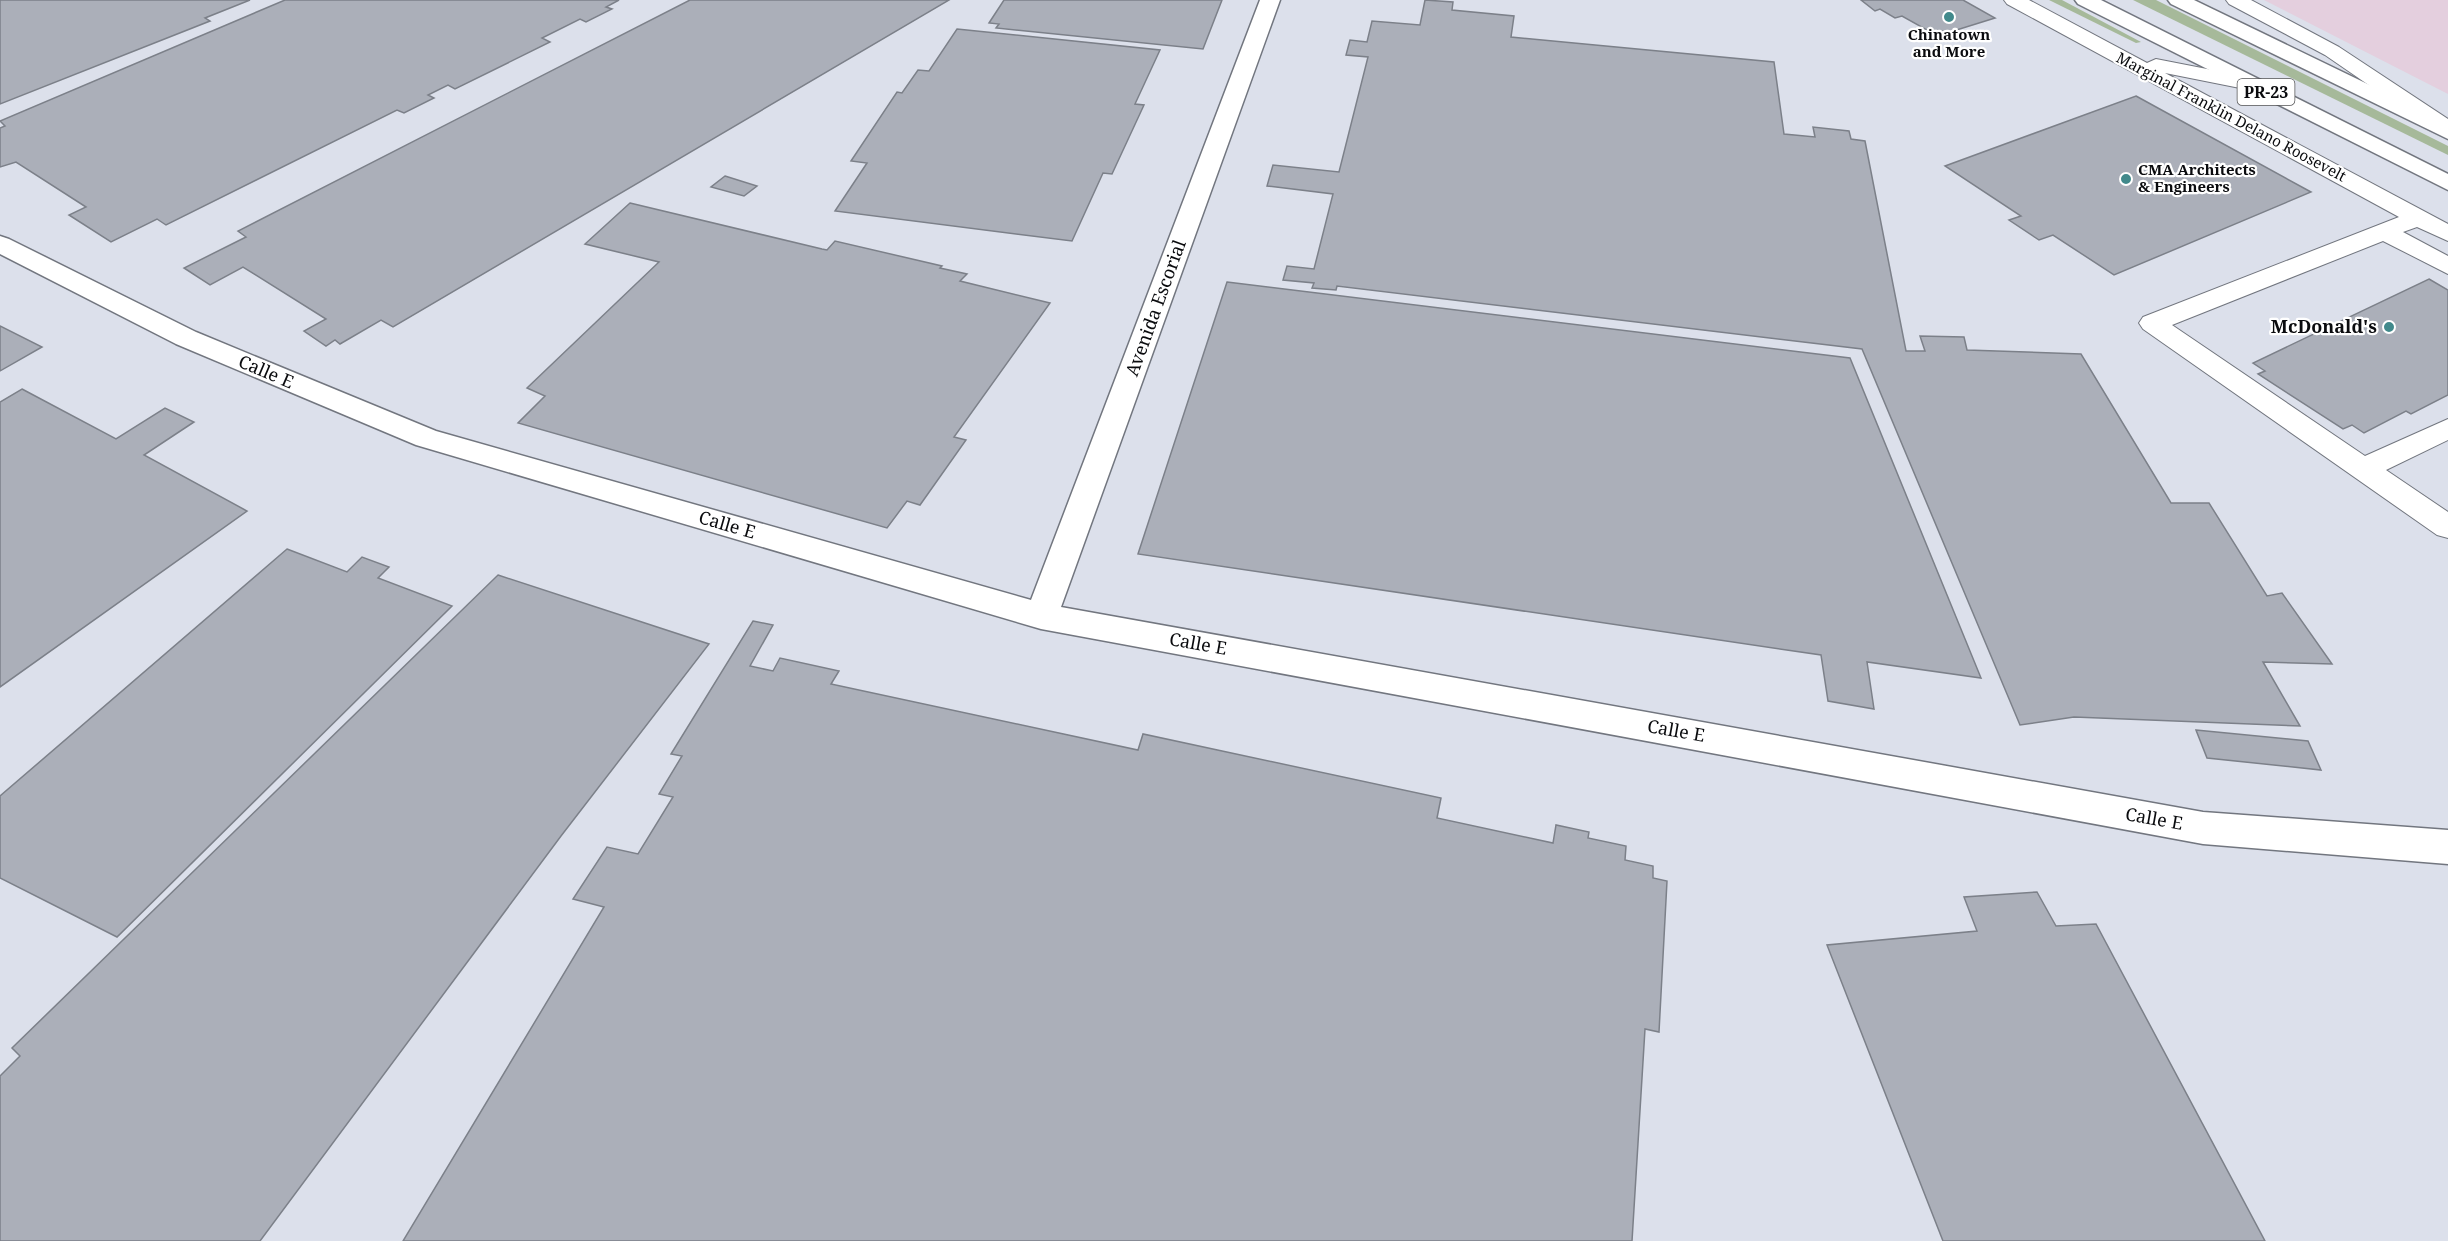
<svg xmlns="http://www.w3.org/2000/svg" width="2448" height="1241" font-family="'Noto Serif',serif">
	<rect width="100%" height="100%" fill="#dce0eb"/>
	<path fill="#e4cfde" d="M2265,0h183v94l-184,-94z"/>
	<g fill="#a6b99a">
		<path d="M2049,0h13l79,42 -5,1z"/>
		<path d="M2133,0h23l292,146v9z"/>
	</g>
	<g fill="#abafb9" stroke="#7c8089" stroke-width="1.5">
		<path d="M0,0h250l-45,18 5,3 -210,83z"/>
		<path d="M285,0h334l-13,7 6,2 -26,13 -6,-3 -38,19 8,4 -95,47 -7,-4 -20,10 6,3 -30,15 -7,-3 -231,115 -9,-6 -46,23 -42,-27 17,-8 -70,-45 -16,5v-39l5,-2 -5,-5z"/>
		<path d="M690,0h259l-556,327 -12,-7 -41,24 -5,-4 -9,6 -22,-15 22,-12 -83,-52 -33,18 -26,-17 62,-31 -8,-6z"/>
		<path d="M1004,0h218l-19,49 -207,-21 3,-4 -10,-1z"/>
		<path d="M1425,0l28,2 -1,8 62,6 -3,21 263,25 10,72 31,3 -2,-10 36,4 2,8 14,2 41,210h19l-5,-15 44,1 3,13 114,4 90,149h38l58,93 15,-3 50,71 -69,-2 37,64 -226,-9 -54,8 -158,-376 -525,-63 -1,4 -24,-2 2,-5 -31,-3 4,-14 27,3 19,-75 -66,-8 6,-21 66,7 29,-115 -22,-2 4,-15 17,2 5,-21 48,4z"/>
		<path d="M1861,0h102l32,18 -48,15 -4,-2 -9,3 -32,-18 -7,2 -15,-9 -5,2z"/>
		<path d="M957,29l203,21 -25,54 9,1 -32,69 -9,-1 -31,68 -237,-30 32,-48 -16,-2 46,-69 5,1 16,-23 11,1z"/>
		<path d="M2136,96l175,96 -197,83 -61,-40 -14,5 -30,-20 12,-4 -76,-50z"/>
		<path d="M725,176l32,10 -13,10 -33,-9z"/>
		<path d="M630,203l192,46 5,1 8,-9 107,25 -2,2 27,6 -7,7 90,22 -96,134 12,3 -46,65 -13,-4 -20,27 -369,-105 27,-27 -18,-8 132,-126 -74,-18z"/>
		<path d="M2429,279l19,11v105l-37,19 -5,-3 -42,22 -12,-8 -9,4 -85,-55 7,-3 -12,-8z"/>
		<path d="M1227,282l623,76 131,320 -114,-16 7,47 -46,-8 -7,-46 -683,-101z"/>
		<path d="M0,326l42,21 -42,24z"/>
		<path d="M22,389l94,50 49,-31 29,14 -50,33 103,56 -247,176v-285z"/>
		<path d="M287,549l60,23 15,-15 27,10 -11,11 74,28 -335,331 -117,-59v-82z"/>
		<path d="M498,575l211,69 -148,192 -301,405h-260v-165l20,-20 -8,-8z"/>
		<path d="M753,621l20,4 -23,41 23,5 7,-13 59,13 -8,13 307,66 5,-16 298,64 -4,20 116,25 3,-18 33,7 -1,6 38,8 -1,14 28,6v12l14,3 -8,151 -14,-3 -13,212h-1229l201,-334 -31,-8 34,-52 31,7 35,-57 -14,-3 23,-38 -11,-2z"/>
		<path d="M2196,730l112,11 13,29 -114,-12z"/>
		<path d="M2037,892l19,34 40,-2 169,317h-322l-116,-296 150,-14 -13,-34z"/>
	</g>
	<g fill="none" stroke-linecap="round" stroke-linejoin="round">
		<g stroke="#72767f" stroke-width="2">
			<g id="lane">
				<path d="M2004,0h25l118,63 9,-4 102,20 3,5 -3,5 -8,1 -85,-17 283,151v17l-31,-14 -14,5 45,24v18l-65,-33 -211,84 193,131 83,-37v21l-62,30 62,42v26l-11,-3 -294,-206 -4,-6 4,-6 256,-100 -392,-213z"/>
				<path d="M2226,0h25l88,47 109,72v17l-8,-2 -115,-79 -96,-51z"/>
			</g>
		</g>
		<g stroke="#72767f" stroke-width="3">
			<path id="street" d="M1260,0h20l-219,607 1142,205 245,18v34l-245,-20 -1162,-215 -625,-184 -240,-101 -176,-90v-18l9,3 187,93 240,99 595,169z"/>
		</g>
		<g stroke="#72767f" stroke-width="3">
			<g id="primary">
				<path d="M2075,0h26l347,174v16l-370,-186z"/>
				<path d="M2168,0h26l254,123v16l-277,-135z"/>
			</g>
		</g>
		<use href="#lane" fill="#fff" fill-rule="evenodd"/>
		<use href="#street" fill="#fff" fill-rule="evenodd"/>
		<use href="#primary" fill="#fff" fill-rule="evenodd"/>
	</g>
	<g fill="#41898b" stroke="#fff" stroke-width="2">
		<circle cx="1949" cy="17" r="6"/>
		<circle cx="2126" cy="179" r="6"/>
		<circle cx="2389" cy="327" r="6"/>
	</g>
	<g text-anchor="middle" stroke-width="4.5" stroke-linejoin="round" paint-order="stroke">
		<g font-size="15" font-weight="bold" fill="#0a0b0e" stroke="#fff">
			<text x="1949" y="40">Chinatown<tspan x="1949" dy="17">and More</tspan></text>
			<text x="2138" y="175" text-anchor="start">CMA Architects<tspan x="2138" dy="17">&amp; Engineers</tspan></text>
		</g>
		<g font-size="15" fill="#0a0b0e" stroke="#fff">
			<text transform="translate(2231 117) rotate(28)" y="5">Marginal Franklin Delano Roosevelt</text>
		</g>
		<rect fill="#fff" stroke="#545456" stroke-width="1.5" x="2237.5" y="79" width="57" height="26" rx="4.5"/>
		<g font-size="16" font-weight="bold" fill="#0a0b0e">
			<text x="2266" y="98">PR-23</text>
		</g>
		<g font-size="18" fill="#0a0b0e" stroke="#fff">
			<text transform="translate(1156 308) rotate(-70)" y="6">Avenida Escorial</text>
			<text transform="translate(266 372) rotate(23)" y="6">Calle E</text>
			<text transform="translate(727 525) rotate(16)" y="6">Calle E</text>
			<text transform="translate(1198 644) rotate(10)" y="6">Calle E</text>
			<text transform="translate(1676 731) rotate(10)" y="6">Calle E</text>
			<text transform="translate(2154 819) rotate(10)" y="6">Calle E</text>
		</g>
		<g font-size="18" font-weight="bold" fill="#0a0b0e" stroke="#fff" text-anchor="end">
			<text x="2377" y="333">McDonald's</text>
		</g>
	</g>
</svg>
